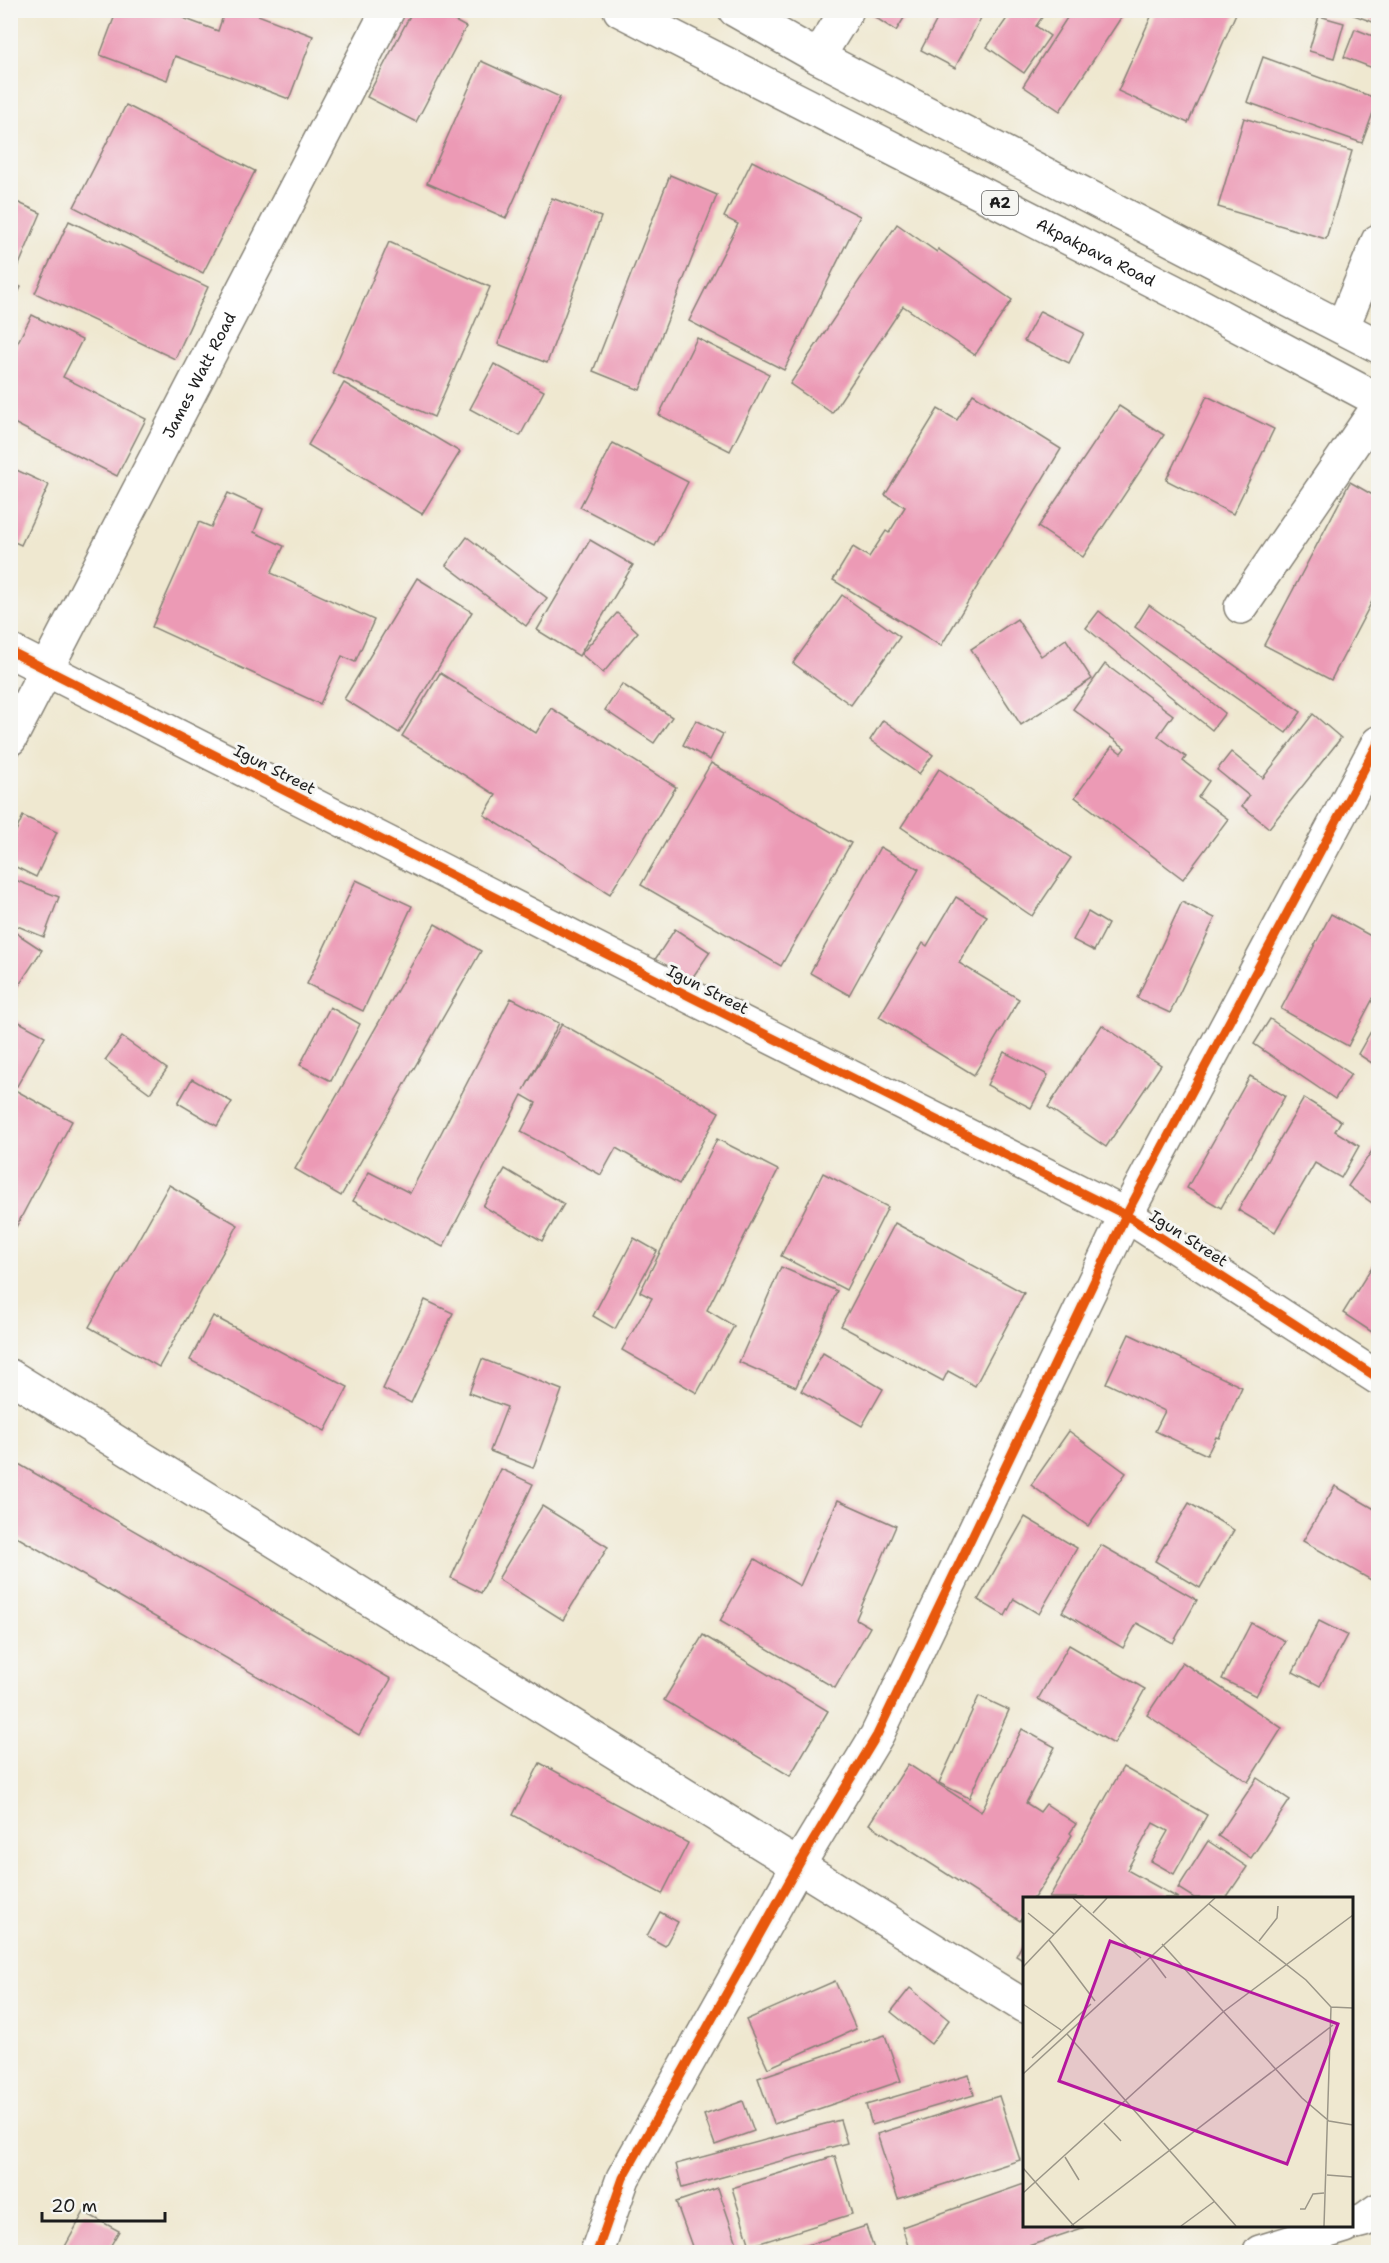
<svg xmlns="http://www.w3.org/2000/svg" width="1389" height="2263" font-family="'Shantell Sans',sans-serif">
	<rect width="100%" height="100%" fill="#f6f6f2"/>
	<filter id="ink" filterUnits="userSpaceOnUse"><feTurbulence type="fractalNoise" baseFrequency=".0167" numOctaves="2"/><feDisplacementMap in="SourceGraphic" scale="12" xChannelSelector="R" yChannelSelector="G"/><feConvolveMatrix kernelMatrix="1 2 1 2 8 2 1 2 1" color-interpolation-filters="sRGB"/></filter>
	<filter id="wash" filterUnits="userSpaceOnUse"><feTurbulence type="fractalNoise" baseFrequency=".008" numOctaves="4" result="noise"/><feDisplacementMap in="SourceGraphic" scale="24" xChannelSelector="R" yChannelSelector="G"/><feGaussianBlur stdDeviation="1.35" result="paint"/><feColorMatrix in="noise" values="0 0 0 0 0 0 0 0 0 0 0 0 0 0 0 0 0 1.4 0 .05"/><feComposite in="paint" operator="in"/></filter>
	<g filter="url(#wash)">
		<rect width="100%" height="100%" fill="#efe8d0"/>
		<g id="blocks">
			<g fill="#ec9ab5">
				<path d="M117,10h69l-3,8 35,13 7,-21h20l68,26 -24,63 -114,-43 -8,24 -67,-25z"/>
				<path d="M413,10h22l31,17 -50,95 -49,-25z"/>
				<path d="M864,10h45l-13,21z"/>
				<path d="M942,10h43l-30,58 -34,-18z"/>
				<path d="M999,10h48l-11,16 14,10 -26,37 -37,-26 21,-30z"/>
				<path d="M1072,10h54l-66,101 -37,-25z"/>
				<path d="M1154,10l83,1 -49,112 -70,-32z"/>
				<path d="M1343,10h35v14l-35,-13z"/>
				<path d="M1319,16l25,7 -10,35 -25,-7z"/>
				<path d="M1355,29l23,9v32l-34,-13z"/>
				<path d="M1263,57l115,42 -16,44 -115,-41z"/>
				<path d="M481,61l79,36 -54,121 -79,-35z"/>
				<path d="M126,105l129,66 -52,102 -129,-66z"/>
				<path d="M1244,118l108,33 -26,88 -108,-32z"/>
				<path d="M752,161l108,55 -76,154 -95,-49 49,-97 -14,-7z"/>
				<path d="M670,175l47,20 -77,195 -47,-19z"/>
				<path d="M552,198l49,19 -54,146 -49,-19z"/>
				<path d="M10,199l31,14 -25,59 -6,-3z"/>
				<path d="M69,221l139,66 -33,72 -140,-66z"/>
				<path d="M897,224l40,28 1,-3 74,51 -37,55 -72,-49 -71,107 -42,-29z"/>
				<path d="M389,242l101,45 -56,130 -102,-44z"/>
				<path d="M10,282l11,5 -11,22z"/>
				<path d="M1040,311l44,22 -15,30 -45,-22z"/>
				<path d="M32,315l50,25 -19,37 83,42 -29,57 -107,-55v-64z"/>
				<path d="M697,338l72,36 -39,77 -71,-36z"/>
				<path d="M494,364l50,27 -24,45 -50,-27z"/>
				<path d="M344,383l116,69 -38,62 -114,-69z"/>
				<path d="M973,394l88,55 -120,197 -108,-66 20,-33 16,10 17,-26 3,2 16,-26 -20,-12 53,-86 19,11z"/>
				<path d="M1207,396l67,33 -41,85 -67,-34z"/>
				<path d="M1119,406l45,29 -81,122 -45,-30z"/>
				<path d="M613,443l75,39 -33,64 -75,-39z"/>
				<path d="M10,467l39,18 -28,60 -11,-5z"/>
				<path d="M1350,482l28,16v92l-47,90 -67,-35z"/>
				<path d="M228,493l35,16 -9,23 30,14 -13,27 103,47 -19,42 -13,-6 -22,48 -168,-77 47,-105 12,5z"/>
				<path d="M467,537l80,61 -21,28 -80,-61z"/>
				<path d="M590,540l43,25 -54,91 -42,-26z"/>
				<path d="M417,578l55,34 -73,121 -55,-34z"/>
				<path d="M842,595l58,42 -49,68 -58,-42z"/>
				<path d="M1149,605l152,107 -15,21 -151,-106z"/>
				<path d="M1099,611l126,102 -13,17 -126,-102z"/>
				<path d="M617,613l21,19 -35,41 -22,-19z"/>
				<path d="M1017,619l24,37 25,-17 26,40 -71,46 -50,-76z"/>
				<path d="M1105,664l68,51 -15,21 28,21 -3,4 26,20 -11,16 30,22 -45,60 -108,-82 37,-51 9,7 4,-5 -52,-39z"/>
				<path d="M440,673l96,60 15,-25 125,79 -66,107 -126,-79 12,-20 -94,-59z"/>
				<path d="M622,684l50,33 -18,26 -49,-33z"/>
				<path d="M1313,714l28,24 -72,90 -27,-22 7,-10 -32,-26 14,-18 32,26z"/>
				<path d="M696,720l27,14 -13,26 -27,-15z"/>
				<path d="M883,720l50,35 -14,19 -49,-34z"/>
				<path d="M711,763l140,80 -70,123 -140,-81z"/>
				<path d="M939,769l132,89 -39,58 -131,-89z"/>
				<path d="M23,816l34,16 -21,45 -26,-13v-20z"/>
				<path d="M880,847l39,22 -70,126 -39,-22z"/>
				<path d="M10,878l49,19 -15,40 -34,-14z"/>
				<path d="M356,880l56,26 -49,105 -56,-27z"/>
				<path d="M956,897l31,19 -28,47 60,36 -45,76 -95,-58 44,-74 4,3z"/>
				<path d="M1182,902l33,16 -45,95 -33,-15z"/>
				<path d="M1088,912l20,12 -14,27 -21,-11z"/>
				<path d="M1331,914l47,26v49l-30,57 -67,-37z"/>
				<path d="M435,924l46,27 -140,245 -46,-27z"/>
				<path d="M10,929l32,21 -32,49z"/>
				<path d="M675,929l35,23 -22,32 -34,-23z"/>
				<path d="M511,998l48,25 -35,67 38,-66 157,88 -40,72 -63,-36 -15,27 -80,-43 15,-29 -14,-8 -79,152 -90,-46 16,-29 41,21z"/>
				<path d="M330,1007l30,17 -29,57 -31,-16z"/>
				<path d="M10,1017l35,19 -28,50 -7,-4z"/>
				<path d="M1270,1019l81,55 -16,25 -81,-55z"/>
				<path d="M1378,1019v48l-20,-13z"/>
				<path d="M1102,1025l59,40 -55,82 -58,-40z"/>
				<path d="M122,1037l45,32 -17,24 -45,-33z"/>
				<path d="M1004,1052l44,23 -17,33 -44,-23z"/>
				<path d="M1250,1076l35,20 -64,112 -34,-20z"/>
				<path d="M192,1079l40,23 -15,24 -39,-23z"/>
				<path d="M15,1090l57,31 -56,106 -6,-3v-124z"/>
				<path d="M1304,1098l37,23 -6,10 24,15 -18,32 -26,-15 -40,69 -37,-22z"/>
				<path d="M717,1139l61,31 -71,140 27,16 -37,67 -75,-43 30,-52 -12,-6z"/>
				<path d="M1374,1148l4,3v56l-30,-21z"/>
				<path d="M505,1169l59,35 -22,37 -59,-35z"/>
				<path d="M823,1173l65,34 -42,83 -65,-34z"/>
				<path d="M169,1185l69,40 -79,142 -70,-40z"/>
				<path d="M895,1223l129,70 -49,93 -27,-15 -5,10 -102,-55z"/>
				<path d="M634,1238l23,13 -42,78 -22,-13z"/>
				<path d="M1378,1257v79l-35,-23z"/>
				<path d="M781,1267l56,24 -41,96 -57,-25z"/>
				<path d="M425,1300l28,13 -42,90 -28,-14z"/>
				<path d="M213,1316l135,71 -23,44 -135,-71z"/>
				<path d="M1129,1334l113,53 -23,51 -3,-1 -9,18 -52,-24 10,-20 -59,-28z"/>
				<path d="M823,1353l60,36 -21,37 -61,-35z"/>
				<path d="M482,1359l80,31 -29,78 -43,-17 17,-44 -38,-14z"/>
				<path d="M1069,1431l57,42 -38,53 -57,-41z"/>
				<path d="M10,1459l381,220 -32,56 -349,-202z"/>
				<path d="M501,1469l32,15 -52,109 -30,-15z"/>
				<path d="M1335,1486l43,25v73l-75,-43z"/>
				<path d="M838,1500l58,26 -40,93 14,8 -35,61 -115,-67 35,-62 45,27z"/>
				<path d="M1189,1503l45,27 -34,58 -45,-27z"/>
				<path d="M542,1506l66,41 -45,73 -65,-41z"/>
				<path d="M1025,1517l52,31 -38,66 -25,-15 -9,17 -27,-16z"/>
				<path d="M1101,1545l96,55 -24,43 -36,-20 -14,25 -61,-36z"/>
				<path d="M1319,1621l28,14 -27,51 -27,-14z"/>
				<path d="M1251,1623l34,18 -29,55 -34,-17z"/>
				<path d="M703,1635l125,76 -38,65 -126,-76z"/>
				<path d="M1069,1645l76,44 -31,55 -76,-45z"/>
				<path d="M1182,1662l100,66 -34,54 -101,-67z"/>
				<path d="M979,1696l30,14 -40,88 -30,-15z"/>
				<path d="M1022,1729l33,18 -29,56 14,9 6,-8 30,20 -6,9 2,2 -15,24 2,1 -25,38h-10v16l-4,7 -151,-97 39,-60 73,48z"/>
				<path d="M540,1763l148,80 -26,51 -149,-79z"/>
				<path d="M1123,1767l84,48 -33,59 -23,-13 17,-30 -15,-8 -26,47 51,28h-129z"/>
				<path d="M1257,1778l33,22 -39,58 -33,-22z"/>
				<path d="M1208,1841l39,26 -21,31h-32l-16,-10z"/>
				<path d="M660,1912l18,10 -13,24 -18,-10z"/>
				<path d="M1024,1941v20l-8,-5z"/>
				<path d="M835,1981l21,48 -88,39 -22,-48z"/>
				<path d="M910,1988l39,32 -18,24 -40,-32z"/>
				<path d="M885,2035l16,46 -127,43 -16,-46z"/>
				<path d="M10,2045l8,4 -8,12z"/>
				<path d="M969,2075l5,20 -102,30 -6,-20z"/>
				<path d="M999,2096l21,64 -122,39 -21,-65z"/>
				<path d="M743,2101l11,30 -39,14 -11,-30z"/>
				<path d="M840,2120l7,23 -165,45 -6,-24z"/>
				<path d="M835,2156l17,58 -102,32 -18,-58z"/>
				<path d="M1024,2184v42h64l-77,26h-101l-8,-25z"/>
				<path d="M718,2188l22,64h-46l-18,-50z"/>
				<path d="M84,2212l35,19 -12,21h-45z"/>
				<path d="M866,2226l9,26h-89z"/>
			</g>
		</g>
	</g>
	<g filter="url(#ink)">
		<use href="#blocks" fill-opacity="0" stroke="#868276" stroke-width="1.5"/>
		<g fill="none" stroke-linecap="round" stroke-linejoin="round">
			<g stroke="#868276" stroke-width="36">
				<g id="minor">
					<path d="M818,57l29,-47"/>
					<path d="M1343,326l35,-85"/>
					<path d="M1241,607l137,-200"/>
					<path d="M10,651l683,347 433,217 252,163"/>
					<path id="s1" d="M10,739l378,-729"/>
					<path d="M10,1376l1014,630"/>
					<path d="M1352,2223l12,-3 14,-10"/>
					<path d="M597,2252l26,-74 176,-314 78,-129 249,-520 252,-472"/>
					<path d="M1260,2252l85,-26"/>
				</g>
			</g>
			<g stroke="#868276" stroke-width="36">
				<g id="highway">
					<path id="s2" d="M620,10l553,281 205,109"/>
					<path d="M735,10l83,47 560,289"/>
				</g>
			</g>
			<use href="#minor" stroke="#fff" stroke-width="33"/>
			<use href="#highway" stroke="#fff" stroke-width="33"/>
			<g stroke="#f6f6f2" stroke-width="13">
				<g id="cycleway">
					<path d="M10,651l683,347 433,217 252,163"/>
					<path d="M597,2252l26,-74 176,-314 78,-129 249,-520 252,-472"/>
				</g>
			</g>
			<use href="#cycleway" stroke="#e8590c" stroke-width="9"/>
		</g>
	</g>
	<g text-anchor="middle" stroke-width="6" stroke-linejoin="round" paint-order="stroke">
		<rect fill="#f6f6f2" stroke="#5d5d5c" stroke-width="1.5" x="982" y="191" width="36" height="24" rx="4.5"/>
		<g font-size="15" font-weight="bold" fill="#1c1c1c">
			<text x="1000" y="208">A2</text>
		</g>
		<g font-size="16" fill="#1c1c1c" stroke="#f6f6f2">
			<text dy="6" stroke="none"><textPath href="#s2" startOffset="534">Akpakpava Road</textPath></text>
			<text dy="6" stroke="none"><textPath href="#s1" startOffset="410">James Watt Road</textPath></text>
			<text transform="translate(275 769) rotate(27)" y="6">Igun Street</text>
			<text transform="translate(708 989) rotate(27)" y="6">Igun Street</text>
			<text transform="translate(1189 1238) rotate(33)" y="6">Igun Street</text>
		</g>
	</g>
	<g transform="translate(1023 1897)">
		<rect width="330" height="330" fill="#efe8d0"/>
		<path fill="none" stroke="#9b9688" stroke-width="1.5" d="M50,1l68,60M186,7l97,76 25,27 -7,219M5,16l26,21M70,16l14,-15M26,43l46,61M236,44l18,-23 1,-12M139,47l140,154 27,23 24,4M127,60l16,21M0,70l59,-62M0,107l38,26M308,110l22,1M44,137l169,192M9,161l59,-54M0,177l192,-176M81,226l17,18M42,260l14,23M0,271l51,58M304,278l26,2M0,296l200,-181 130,-97M277,312h5l8,-15 11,-1M48,329l262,-201M158,329l34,-25"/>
		<path fill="#b5179e" fill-opacity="0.15" stroke="#b5179e" stroke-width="3" d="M87,44l228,83 -51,140 -228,-83z"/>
		<rect width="330" height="330" fill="none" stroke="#1c1c1c" stroke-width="3"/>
	</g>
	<rect width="1389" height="2263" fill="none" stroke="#f6f6f2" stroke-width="36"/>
	<path d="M42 2212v9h123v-9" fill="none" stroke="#1c1c1c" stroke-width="3"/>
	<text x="51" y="2212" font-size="18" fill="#1c1c1c" stroke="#f6f6f2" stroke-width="4.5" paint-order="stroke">20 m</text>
</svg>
